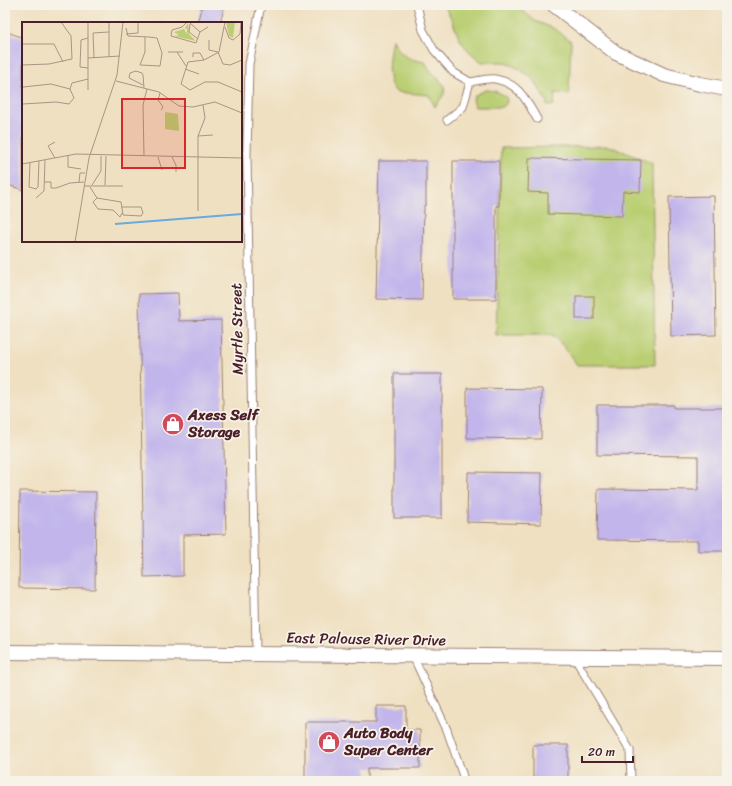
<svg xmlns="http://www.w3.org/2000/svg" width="732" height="786" font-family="Sriracha,sans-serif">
	<rect width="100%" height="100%" fill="#f7f3e8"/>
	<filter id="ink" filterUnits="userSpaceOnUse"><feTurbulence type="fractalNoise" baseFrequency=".025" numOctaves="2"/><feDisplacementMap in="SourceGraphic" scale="8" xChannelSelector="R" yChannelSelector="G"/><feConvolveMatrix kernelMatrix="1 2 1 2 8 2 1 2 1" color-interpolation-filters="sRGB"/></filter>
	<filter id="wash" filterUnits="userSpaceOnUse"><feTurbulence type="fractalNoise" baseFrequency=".012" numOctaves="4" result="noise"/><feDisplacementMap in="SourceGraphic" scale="16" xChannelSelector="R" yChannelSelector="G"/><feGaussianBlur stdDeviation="0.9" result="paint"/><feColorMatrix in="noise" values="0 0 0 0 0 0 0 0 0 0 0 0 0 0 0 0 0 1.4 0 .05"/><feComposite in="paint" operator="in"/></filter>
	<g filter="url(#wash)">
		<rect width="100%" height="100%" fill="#efe0c1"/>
		<g fill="#bacf73" stroke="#82774f">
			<path d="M443,5h73l19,16 20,8 16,12 -2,53 -14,-1 -1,12 -5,1 -3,-1 2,-3 -4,-4 -9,-17 -15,-12 -17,-7h-21c-8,-6 -17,-13 -22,-23 -6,-11 -8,-24 -17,-34z"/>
			<path d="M392,38c10,19 12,20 33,24l5,8 15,16 -1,8 -9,13 -6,-12 -33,-3c-13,-14 -6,-37 -4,-54z"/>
			<path d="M486,90c8,0 30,6 17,17h-28l-2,-8 2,-4z"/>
			<path d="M609,146l43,17 3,202h-78l-12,-17 -12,-13h-57l5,-187z"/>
		</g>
		<g id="blocks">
			<g fill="#c1b5eb">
				<path d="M202,5h23l-5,18h-23z"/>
				<path d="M5,31l18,7v152l-18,-6z"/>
				<path d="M529,158l112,2 -1,32 -17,-1 -1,25 -74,-2v-21l-20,-1z"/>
				<path d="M379,161h47v44h-2l-2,95 -46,-1z"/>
				<path d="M453,161h46v45h-3v93h-43z"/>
				<path d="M714,196l2,139 -45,1 -2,-139z"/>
				<path d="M178,293l1,28 42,-1 5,214 -43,1v41l-39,1 -5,-283z"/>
				<rect x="576" y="296" width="18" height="23"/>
				<rect x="394" y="374" width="48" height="144"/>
				<path d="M467,388l75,1 -1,50 -74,-1z"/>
				<path d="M597,405h77v3h53v143h-29v-10l-101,-1 1,-51 100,1v-34l-101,-1z"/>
				<path d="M468,472l74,1 -1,51 -74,-2z"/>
				<path d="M20,491l76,1 -1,97 -76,-1z"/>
				<path d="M376,706h30v24h14v38h-53v13h-62v-59h71z"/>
				<rect x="533" y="745" width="35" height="36"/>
			</g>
		</g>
	</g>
	<g filter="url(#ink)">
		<use href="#blocks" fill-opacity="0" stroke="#9c8076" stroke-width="1"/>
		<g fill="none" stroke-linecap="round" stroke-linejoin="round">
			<g stroke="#9c8076" stroke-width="9">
				<g id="service">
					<path d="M417,5l6,25 11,20 19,22 17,10 -7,25 -16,13"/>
					<path d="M470,82c7,-1 18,-4 25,-3 24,4 31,21 42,40"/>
					<path d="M256,654l-9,-499 2,-91 12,-59"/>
					<path d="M413,656l34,74 15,43 2,8"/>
					<path d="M574,657l56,93 1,31"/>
				</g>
			</g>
			<g stroke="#9c8076" stroke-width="16">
				<g id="minor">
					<path d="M554,5l62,48 48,22 36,9 27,5"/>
					<path d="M5,652l722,6"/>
				</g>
			</g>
			<use href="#service" stroke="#fff" stroke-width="7"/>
			<use href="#minor" stroke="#fff" stroke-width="14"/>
		</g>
	</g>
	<defs>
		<g id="shop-disc" transform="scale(1.15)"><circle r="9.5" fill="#d1495b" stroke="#f7f3e8"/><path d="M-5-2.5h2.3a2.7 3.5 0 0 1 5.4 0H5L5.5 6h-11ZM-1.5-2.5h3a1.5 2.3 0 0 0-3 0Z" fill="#fff"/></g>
	</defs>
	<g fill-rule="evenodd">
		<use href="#shop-disc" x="173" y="424"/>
		<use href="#shop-disc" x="329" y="742"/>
	</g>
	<g text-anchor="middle" stroke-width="3.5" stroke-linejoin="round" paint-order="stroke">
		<g font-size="15" fill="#4a1f2b" stroke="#f7f3e8">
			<text transform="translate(237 329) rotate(-91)" y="5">Myrtle Street</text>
			<text transform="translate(366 639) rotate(1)" y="5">East Palouse River Drive</text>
		</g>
		<g font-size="15" font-weight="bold" fill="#4a1f2b" stroke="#f7f3e8" text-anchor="start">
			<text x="188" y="420">Axess Self<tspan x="188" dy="17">Storage</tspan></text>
			<text x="344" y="738">Auto Body<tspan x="344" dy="17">Super Center</tspan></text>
		</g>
	</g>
	<g transform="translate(22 22)">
		<rect width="220" height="220" fill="#efe0c1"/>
		<path d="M204,0h9l-2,16 -4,-2zM166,1l1,11 7,7 -22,-5 5,-1 -5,-3 10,-3 3,5v-5l-2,-1zM143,90l13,2 1,17 -14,-2z" fill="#bacf73"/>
		<path fill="none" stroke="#69abde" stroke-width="2" d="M93,202l127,-10"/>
		<path fill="none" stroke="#ad9385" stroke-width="1" d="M87,0v35M165,0l-5,5 -10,3 -1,6 25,7 4,-11 8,-5M167,0l11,10M203,0l-6,30 -15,8 -16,2 -7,22 9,6 15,-8h13l24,10M168,2l-1,8 9,7M203,5l4,11 4,2 7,-6 1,-12M104,6l2,8 21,1 8,1 5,15 -2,13 -20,-1 5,-13v-15M104,12l12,-1v-11M66,16l-7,2 -1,27 8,1M187,18v10l9,2 5,12 7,1 12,-5M0,22h32l9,18M146,30h15M155,30l9,14M171,35v-4h7l4,7M66,36l32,-2M72,36l-1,-25 16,-1M0,43l27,-1 23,-5 -1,-23 -10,-14M163,47l14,5M94,59l43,11 20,14 14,1 22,-5 27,11M121,63l-14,-7 1,-5 6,-2 6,2 1,2 1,13M1,65l28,-3 19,5M66,68v-68M138,71l-2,7 5,7 -2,3M1,82l33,-2 13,2 5,-6 -4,-9 2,-6 16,-4M176,114l15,-1M0,116v-94M46,133v12l13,2M122,134l-1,-51 4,-16M136,135l4,13M150,135l4,8v7M33,136l-7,-12 7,-4M8,141l-1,24 7,2 2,-2 1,-26M0,142l54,-10 166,4M22,160h7v6h5l14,-5 14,-1M57,160l1,-9h5M70,163l9,-14v-15M83,163l1,-29M62,164h39M68,165l7,11 24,4 2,13 18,1 2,-3 -2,-6h-19M14,176l8,-7 1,-31M75,176l-4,4 5,7 15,1 7,7 2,-4M176,189v-75l7,-18 -2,-13M53,220l14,-84 28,-83 6,-53"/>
		<path fill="#d62828" fill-opacity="0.15" stroke="#d62828" stroke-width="2" d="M100,77h63v69h-63z"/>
		<rect width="220" height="220" fill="none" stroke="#4a1f2b" stroke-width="2"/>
	</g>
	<rect width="732" height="786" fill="none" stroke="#f7f3e8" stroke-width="20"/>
	<path d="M582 756v6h51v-6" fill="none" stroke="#4a1f2b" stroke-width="2"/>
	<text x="588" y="756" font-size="12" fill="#4a1f2b" stroke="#f7f3e8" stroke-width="3" paint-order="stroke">20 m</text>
</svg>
